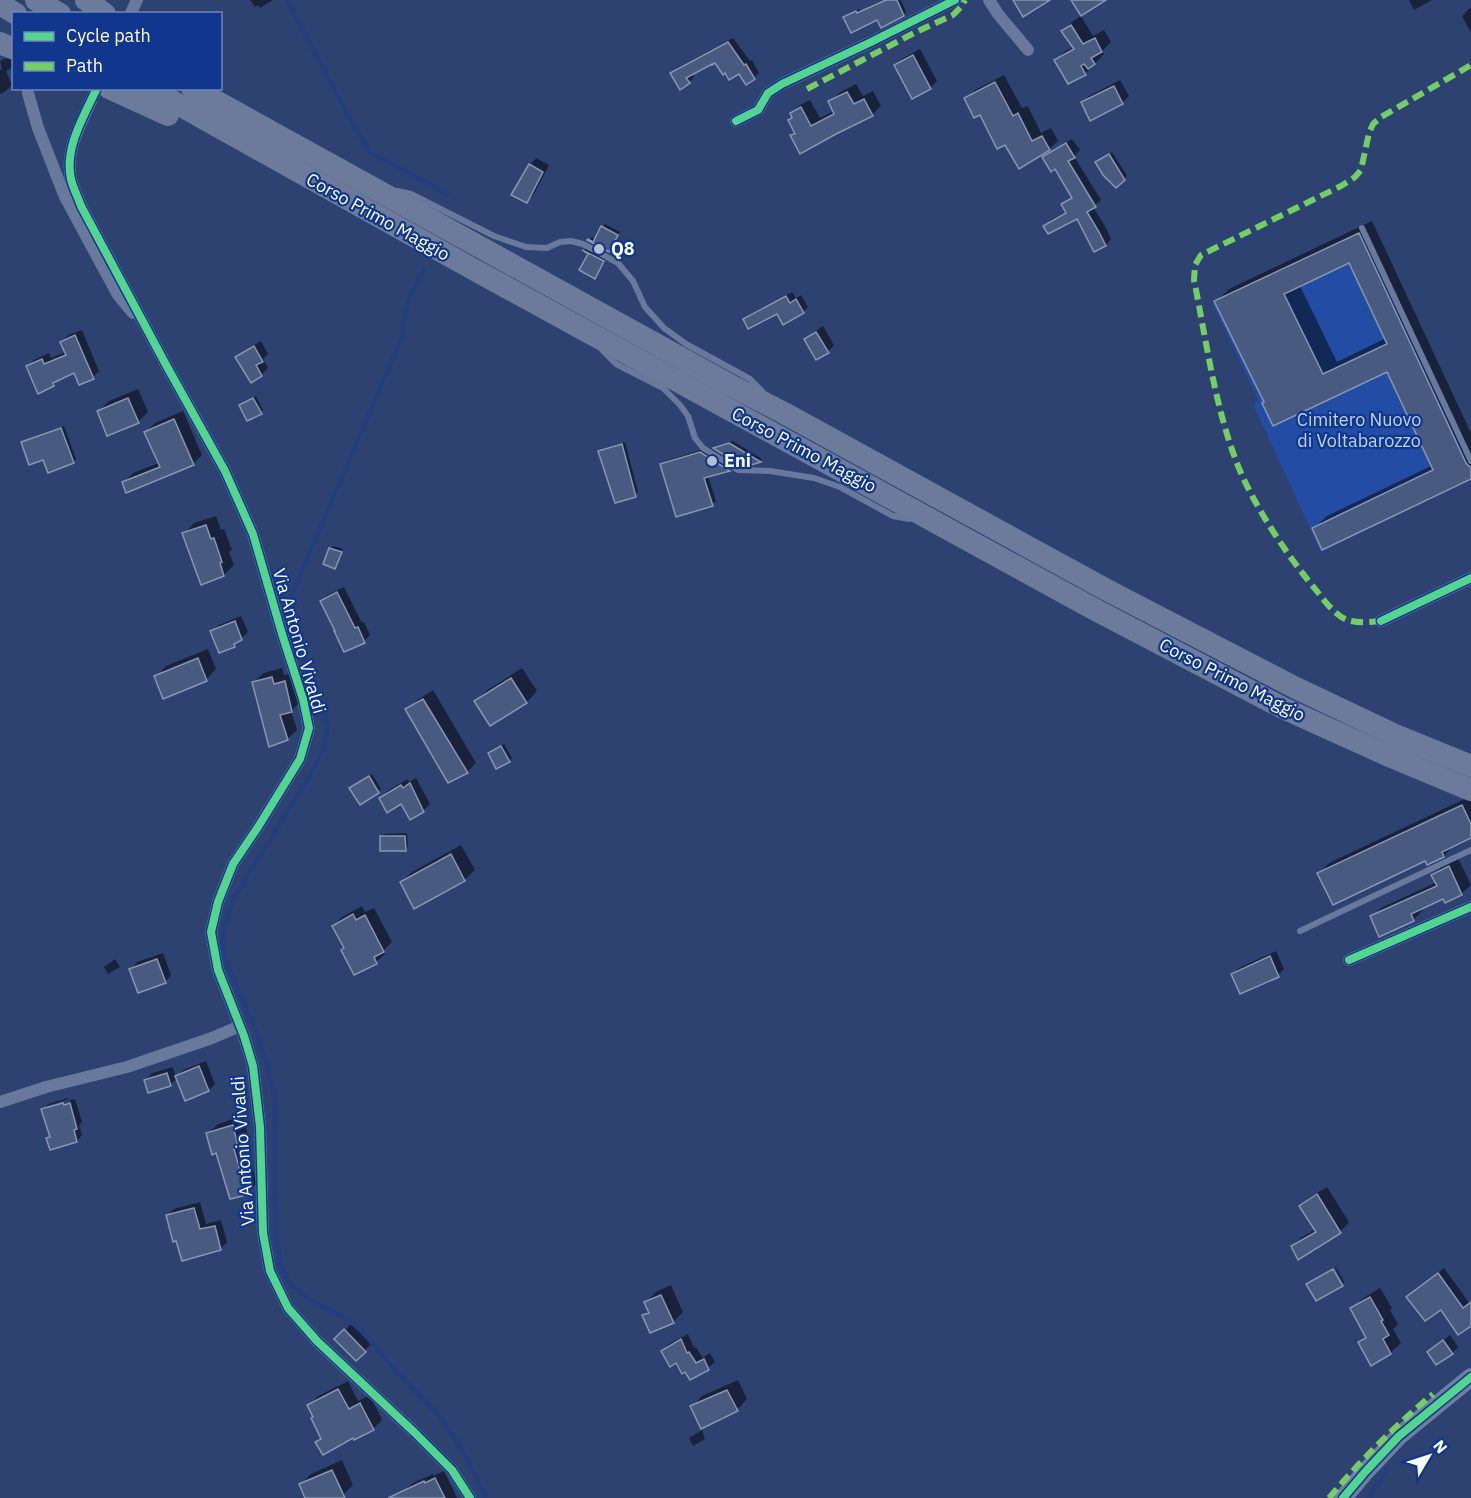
<svg xmlns="http://www.w3.org/2000/svg" width="1471" height="1498" font-family="'IBM Plex Sans',sans-serif">
	<rect width="100%" height="100%" fill="#2d4270"/>
	<path fill="#234da5" d="M1361,232l110,235v12l-150,73 -68,-148 6,-3 -47,-99z"/>
	<g fill="#0007" fill-rule="evenodd">
		<path d="M250,0h23l-13,8 -2,-3 -3,2z"/>
		<path d="M885,0h16l5,12 -3,3 -26,3 -29,-3 11,-6 2,3z"/>
		<path d="M1409,0h23l-18,10z"/>
		<path d="M1471,7v26l-9,-17z"/>
		<path d="M1081,16l12,20 11,-6 7,12 -9,9 2,3 -19,20 -30,-13 10,-10 9,-4 -11,-16 9,-9z"/>
		<path d="M733,38l17,23 2,-1 7,13 -5,5 -38,-17 -25,12 3,4 -5,5 -17,-9 5,-5z"/>
		<path d="M920,49l17,32 -7,7 -34,-23 6,-6z"/>
		<path d="M8,57l4,2 2,4v3l-2,2 -6,3 6,14 -7,7 -5,2v-24l2,-1 -2,-8z"/>
		<path d="M1004,75l18,33 6,-2 13,27 10,-5 7,13 -9,8 -43,-6 -25,-30 -15,-14 9,-9z"/>
		<path d="M1120,80l9,16 -7,7 -39,-1 6,-6z"/>
		<path d="M856,84l7,12 10,-5 8,15 -9,9 -80,21 4,-4 -7,-12 4,-3 -1,-3 8,-9 10,-5 10,18 14,-7 -4,-9 9,-9z"/>
		<path d="M1072,139l8,11 -6,6 27,44 -8,7 12,19 6,13 -5,6 -11,5 -17,-33 -33,9 6,-6 16,-9 -4,-7 10,-8 -18,-29 -11,-9 6,-6z"/>
		<path d="M1112,152l15,24 -11,10 -16,-26z"/>
		<path d="M536,158l13,7 -15,29 -7,7 3,-36z"/>
		<path d="M1372,221l99,212v44l-158,52 14,-13 106,-51 -46,-95 -122,32 -49,-100 13,-13zM1350,261l36,77 -49,24 -37,-76z"/>
		<path d="M605,224l15,8 -11,18 -20,-10 3,-3 4,3z"/>
		<path d="M586,249l20,9 -1,2 -21,-10z"/>
		<path d="M792,292l4,6 5,-3 7,12 -5,5h-25l-33,8 6,-6z"/>
		<path d="M823,326l11,19 -6,7 -22,-13 7,-6z"/>
		<path d="M82,330l17,41 -6,6 -19,-6 -14,8 -7,6 -26,-19 7,-6 15,-7 2,5 15,-6 -4,-10 6,-7z"/>
		<path d="M261,341l7,13 -5,5 5,9 -7,7 -10,6 -14,-23 7,-7z"/>
		<path d="M138,389l10,23 -10,10 -40,-11 11,-10z"/>
		<path d="M256,396l7,14 -2,2 -20,-6z"/>
		<path d="M183,411l19,44 -9,9 -69,18 9,-9 26,-10 -13,-31 9,-9z"/>
		<path d="M64,426l12,33 -3,3 -29,-4 -21,-15 2,-3z"/>
		<path d="M733,441l29,18 -2,2 -9,3 -36,-16 2,-2z"/>
		<path d="M625,442l13,50 -3,3 -35,-43 2,-3z"/>
		<path d="M704,449l28,18 -3,3 -21,6 8,25 -4,4 -50,-41 4,-3z"/>
		<path d="M216,516l5,14 3,-1 8,21 -3,2 5,13 -10,10 -40,-41 10,-11z"/>
		<path d="M333,546l10,3 -6,16 -2,2 -4,-19z"/>
		<path d="M344,587l18,36 2,-1 6,13 -6,6 -42,-40 6,-6z"/>
		<path d="M241,616l7,16 -14,13 -22,-14 7,-6z"/>
		<path d="M208,649l8,20 -10,11 -50,-3 10,-11z"/>
		<path d="M282,668l2,7 11,-2 6,28 -10,10 6,19 -10,9 -33,-57 10,-9z"/>
		<path d="M522,668l15,23 -10,11 -36,22 -15,-23 10,-10z"/>
		<path d="M433,690l43,73 -9,9 -60,-62 9,-9z"/>
		<path d="M504,744l8,14 -3,3 -20,-8z"/>
		<path d="M372,774l9,15 -3,2 -24,-6z"/>
		<path d="M416,778l14,26 -6,6 -13,8 -9,-16 -21,-4 6,-7 21,-12 1,3z"/>
		<path d="M1471,796v40l-17,9 -10,11 -16,7 -2,-4 -107,14 10,-10z"/>
		<path d="M407,833l1,14 -3,3 -24,-13 3,-3z"/>
		<path d="M461,845l14,25 -11,10 -63,2 11,-10z"/>
		<path d="M1458,858l13,27 -10,9 -18,3 -22,11 1,3 -9,9 -41,-3 9,-9 56,-26 -4,-7 9,-9z"/>
		<path d="M362,906l3,6 9,-4 18,34 -9,9 2,3 -9,8 -31,-15 -12,-21 9,-9z"/>
		<path d="M1276,951l8,18 -6,6 -37,17 -8,-18 6,-6z"/>
		<path d="M163,953l8,22 -6,7 -34,-13 6,-7z"/>
		<path d="M115,959l5,8 -12,7 -4,-7z"/>
		<path d="M206,1061l9,23 -6,6 -32,-12 -7,7 -24,-5 6,-7 21,-6 3,10 7,-7z"/>
		<path d="M68,1098l1,1 -22,7v3l23,-7v-2l5,-1 7,23 -3,3 3,10 -5,6 -29,-3 3,-3 -8,-25 5,-6z"/>
		<path d="M243,1116l5,20 -4,4 13,43 -10,11 -16,3 -14,-46 -10,-17 11,-10z"/>
		<path d="M1327,1187l22,35 -9,10 -41,26 -7,-12 10,-9 14,-8 -15,-23 9,-9z"/>
		<path d="M200,1202l6,22 15,-4 6,22 -7,7 -52,-34 6,-6z"/>
		<path d="M1336,1267l8,15 -1,2 -8,-16z"/>
		<path d="M1444,1268l26,36 1,-1v21l-30,-16 -33,-11z"/>
		<path d="M671,1285l12,27 -10,10 -29,-6 5,-6 -3,-8 10,-10z"/>
		<path d="M1380,1288l12,20 -2,2 8,14 -5,5 8,14 -11,10 -31,-10 8,-8 -15,-26 10,-10z"/>
		<path d="M351,1324l20,20 -15,15 -20,-20z"/>
		<path d="M688,1334l6,14 2,-1 7,11 7,-5 5,9 -7,6 -18,10 -13,-17 -14,-10 6,-7z"/>
		<path d="M1450,1335l8,12 -6,6 -23,-1z"/>
		<path d="M738,1380l9,19 -10,11 -45,-3 10,-11z"/>
		<path d="M348,1381l10,20 12,-6 12,25 -9,9 -19,7 -37,6 5,-5 -13,-32 9,-9z"/>
		<path d="M702,1430l3,9 -12,7 -4,-8z"/>
		<path d="M342,1460l11,25 -10,10 -7,3h-29l-6,-14 10,-10z"/>
		<path d="M444,1471l13,27h-49l-4,-7 9,-8 20,-9v2z"/>
	</g>
	<g fill="none" stroke-linecap="round" stroke-linejoin="round">
		<g stroke="#233f7f" stroke-width="4.5">
			<path d="M287,0l60,113 23,39 77,42"/>
			<path d="M424,270l-14,26 -5,16 -3,25 -110,257 -5,15 41,117 -4,22 -12,24 -78,126 -11,31v25l32,75 11,32 7,28 2,20 1,128 5,27 6,15 8,10 17,12 31,16 17,12 32,37 48,51 21,31 25,50"/>
			<path d="M1368,1498l21,-30"/>
		</g>
	</g>
	<g fill="#485a7f" stroke="#8896b3" stroke-width="1.5" fill-rule="evenodd">
		<path d="M886,0h11l7,16 -23,12 -4,-8 -26,13 -8,-16 13,-6 1,2z"/>
		<path d="M1013,0h37l-27,17z"/>
		<path d="M1071,0h35l-25,16z"/>
		<path d="M1071,25l12,19 12,-6 7,14 -11,6 4,6 -7,5 -4,-5 -3,2 5,9 -18,9 -14,-24 20,-11 -13,-18z"/>
		<path d="M728,42l16,23 2,-1 9,15 -9,6 -7,-11 -10,6 -4,-7 -2,2 -8,-12 -3,2v-1l-26,14 4,5 -10,7 -10,-17z"/>
		<path d="M913,55l18,34 -19,10 -18,-34z"/>
		<path d="M995,82l18,34 5,-3 14,28 10,-5 8,14 -31,19 -14,-24 -8,4 -17,-34 -6,3 -10,-20z"/>
		<path d="M1114,86l9,18 -33,17 -9,-19z"/>
		<path d="M847,92l7,12 10,-5 9,17 -37,18 -36,20 -10,-19 5,-1 -7,-14 4,-2 -2,-5 11,-6 10,19 23,-12 -6,-13z"/>
		<path d="M1066,143l9,15 -7,3 28,46 -9,5 12,20 7,14 -12,6 -17,-33 -29,15 -5,-8 23,-13 -5,-9 11,-6 -17,-29 -4,3 -9,-15z"/>
		<path d="M1109,154l16,26 -9,8 -13,-13 -8,-13z"/>
		<path d="M529,164l14,8 -16,31 -16,-8z"/>
		<path d="M601,226l17,9 -9,17 -22,-12 1,-1 5,3z"/>
		<path d="M1359,233l107,230 5,5v11l-149,71 -10,-22 121,-58 -46,-98 -114,54 -11,-23 2,-1 -50,-101zM1349,263l38,81 -64,30 -39,-80z"/>
		<path d="M582,250l22,11 -9,18 -16,-9 9,-16z"/>
		<path d="M786,296l4,7 6,-4 8,14 -21,12 -6,-11 -29,15 -5,-10z"/>
		<path d="M816,332l13,21 -13,7 -12,-21z"/>
		<path d="M75,335l19,44 -15,6 -5,-12 -21,10 1,3 -16,8 -12,-28 16,-7 2,5 22,-9 -6,-13z"/>
		<path d="M254,346l9,16 -7,3 6,11 -11,7 -16,-26z"/>
		<path d="M128,398l11,25 -32,13 -10,-25z"/>
		<path d="M253,398l9,16 -15,7 -8,-16z"/>
		<path d="M174,419l20,46 -68,28 -4,-11 38,-15 -16,-35z"/>
		<path d="M61,428l13,35 -26,10 -5,-13 -14,5 -8,-23z"/>
		<path d="M729,443l32,19 -10,3h-11l-27,-17z"/>
		<path d="M622,444l14,53 -21,6 -17,-52z"/>
		<path d="M700,452l30,19 -26,7 9,28 -37,11 -16,-53z"/>
		<path d="M206,525l5,14 3,-1 8,24 -2,1 4,13 -23,9 -19,-52z"/>
		<path d="M329,548l13,4 -7,17 -12,-5z"/>
		<path d="M337,592l18,36 3,-1 7,16 -21,9 -10,-21h1l-15,-30z"/>
		<path d="M235,621l7,19 -8,4 1,3 -16,6 -9,-22z"/>
		<path d="M198,658l9,23 -44,18 -9,-23z"/>
		<path d="M272,677l2,7 11,-3 7,31 -12,3 8,25 -19,7 -17,-65z"/>
		<path d="M511,678l16,25 -37,23 -16,-25z"/>
		<path d="M423,699l45,74 -20,10 -43,-74z"/>
		<path d="M501,746l9,16 -14,7 -8,-16z"/>
		<path d="M369,776l10,17 -19,12 -11,-17z"/>
		<path d="M410,783l14,29 -14,8 -9,-16 -14,9 -8,-15 22,-13 2,3z"/>
		<path d="M1462,805l9,19v14l-29,14 2,5 -17,8 -2,-4 -92,44 -16,-32z"/>
		<path d="M380,836h25l1,15h-26z"/>
		<path d="M451,854l14,27 -51,28 -14,-27z"/>
		<path d="M1449,866l13,29 -17,8 -2,-4 -32,15 3,7 -35,16 -9,-21 67,-30 -6,-11z"/>
		<path d="M353,914l3,6 9,-5 19,37 -10,5 3,7 -23,11 -13,-25 3,-2 -12,-22z"/>
		<path d="M1270,956l9,21 -39,17 -9,-20z"/>
		<path d="M157,959l9,24 -28,10 -9,-24z"/>
		<path d="M199,1066l10,25 -24,10 -10,-25z"/>
		<path d="M167,1073l4,13 -23,7 -4,-13z"/>
		<path d="M63,1103l1,2 6,-2 7,26 -3,1 3,12 -27,8 -4,-12 4,-1 -9,-28z"/>
		<path d="M233,1125l5,22 -4,2 13,46 -17,4 -14,-46 -4,2 -6,-22z"/>
		<path d="M1317,1194l24,39 -43,27 -7,-14 25,-14 -17,-26z"/>
		<path d="M194,1208l6,21 15,-3 6,24 -39,11 -6,-20 -3,1 -7,-27z"/>
		<path d="M1333,1269l10,17 -27,15 -10,-17z"/>
		<path d="M1438,1273l25,35 8,-6v24l-13,9 -17,-25 -16,11 -19,-24z"/>
		<path d="M661,1295l13,28 -24,10 -8,-18 7,-2 -5,-11z"/>
		<path d="M1370,1297l13,23 -2,1 8,14 -6,4 8,15 -20,12 -13,-24 8,-4 -16,-30z"/>
		<path d="M344,1329l22,23 -10,9 -22,-22z"/>
		<path d="M681,1339l6,14 2,-1 7,11 8,-4 5,11 -19,10 -5,-8 -3,2 -6,-11 -6,4 -9,-16z"/>
		<path d="M1443,1340l10,14 -17,11 -9,-13z"/>
		<path d="M338,1389l11,20 11,-6 14,27 -20,10 -1,-2 -30,17 -8,-13 6,-3 -10,-21 2,-1 -6,-12z"/>
		<path d="M727,1390l11,21 -37,18 -11,-23z"/>
		<path d="M332,1470l13,28h-40l-6,-14z"/>
		<path d="M435,1478l10,20h-57l36,-17 1,2z"/>
	</g>
	<g fill="none" stroke-linecap="round" stroke-linejoin="round">
		<path stroke="#4c5e85" stroke-width="12" stroke-dasharray="12 6" stroke-linecap="butt" d="M91,101l6,-13"/>
		<g stroke="#69799d" stroke-width="6">
			<path d="M398,191l13,3 83,42 32,11 21,1 13,-6 11,-1 12,3 35,19 15,18 12,26 19,21 22,16 64,35 12,12"/>
			<path d="M1362,228l109,233"/>
			<path d="M602,350l14,14 47,24 17,17 8,11 7,22 8,10 35,22 32,1 44,7 26,9 53,29 16,3"/>
			<path d="M1300,931l171,-81"/>
		</g>
		<g stroke="#69799d" stroke-width="12">
			<path d="M989,0l9,14 30,36"/>
			<path d="M131,13l6,-13"/>
			<path d="M28,93l10,35 27,69 53,98 15,18"/>
			<path d="M91,101c-11,24 -26,50 -20,78 2,9 7,18 10,27l84,157 60,108 28,63 29,100 21,65 6,29 -9,31 -42,68 -25,37 -15,38 -7,30 7,38 26,66 9,30 7,61 3,106 7,38 18,37 29,33 97,91 38,38 18,28"/>
			<path d="M736,121l22,-11 10,-17 14,-9 87,-41 86,-43"/>
			<path d="M1381,621l90,-43"/>
			<path d="M1349,960l122,-53"/>
			<path d="M0,1102l46,-15 81,-20 85,-29 28,-12"/>
		</g>
		<path stroke="#6f7ea1" stroke-width="18" d="M1343,1498l22,-26 34,-36 72,-59"/>
		<g stroke="#6c7b9c" stroke-width="22">
			<path d="M36,0l24,14"/>
			<path d="M86,0l19,14"/>
			<path d="M0,4l16,10"/>
			<path d="M0,43l14,6"/>
			<path d="M109,88l59,27"/>
			<path d="M149,88l322,180 621,340 191,100 104,47 84,35"/>
			<path d="M192,88l536,296 56,29 321,176 191,99 99,47 76,31"/>
		</g>
		<g stroke="#74ce65" stroke-width="6" stroke-dasharray="12 6" stroke-linecap="butt">
			<path d="M807,89l109,-57 37,-17 9,-9 3,-6"/>
			<path d="M1381,621c-11,1 -25,3 -36,-2 -12,-6 -21,-19 -29,-29 -30,-36 -65,-88 -81,-132 -21,-57 -29,-119 -41,-178l1,-15 6,-10 140,-69 14,-9 6,-7 8,-37 4,-9 8,-7 90,-52"/>
			<path d="M1329,1498c32,-38 66,-72 104,-104"/>
		</g>
		<g stroke="#10378d" stroke-width="11">
			<g id="cycleway">
				<path d="M97,88c-13,28 -33,60 -26,91 2,9 7,18 10,27l84,157 60,108 28,63 29,100 21,65 6,29 -9,31 -42,68 -25,37 -15,38 -7,30 7,38 26,66 9,30 7,61 3,106 7,38 18,37 29,33 97,91 38,38 18,28"/>
				<path d="M736,121l22,-11 10,-17 14,-9 87,-41 86,-43"/>
				<path d="M1381,621l90,-43"/>
				<path d="M1349,960l122,-53"/>
				<path d="M1343,1498l22,-26 34,-36 72,-59"/>
			</g>
		</g>
		<use href="#cycleway" stroke="#53d58f" stroke-width="8"/>
	</g>
	<g fill="#b6bdcd" stroke="#10378d" stroke-width="2">
		<circle cx="599" cy="249" r="6"/>
		<circle cx="712" cy="461" r="6"/>
	</g>
	<g text-anchor="middle" stroke-width="4.5" stroke-linejoin="round" paint-order="stroke">
		<g font-size="18" fill="#fff" stroke="#10378d">
			<text transform="translate(378 217) rotate(29)" y="6">Corso Primo Maggio</text>
			<text transform="translate(804 450) rotate(28)" y="6">Corso Primo Maggio</text>
			<text transform="translate(299 641) rotate(74)" y="6">Via Antonio Vivaldi</text>
			<text transform="translate(1232 680) rotate(27)" y="6">Corso Primo Maggio</text>
			<text transform="translate(243 1151) rotate(-94)" y="6">Via Antonio Vivaldi</text>
		</g>
		<g font-size="18" font-weight="bold" fill="#fff" stroke="#10378d" text-anchor="start">
			<text x="611" y="255">Q8</text>
			<text x="724" y="467">Eni</text>
		</g>
		<g font-size="18" fill="#bed3fd" stroke="#10378d">
			<text x="1359" y="426">Cimitero Nuovo<tspan x="1359" dy="21">di Voltabarozzo</tspan></text>
		</g>
	</g>
	<rect x="12" y="12" width="210" height="78" fill="#10378d" stroke="#7087bb" stroke-width="1.5"/>
	<rect x="24" y="32" width="30" height="9" fill="#53d58f" stroke="#7087bb" stroke-width="1.5"/>
	<text x="66" y="42" font-size="18" fill="#ffffff">Cycle path</text>
	<rect x="24" y="62" width="30" height="9" fill="#74ce65" stroke="#7087bb" stroke-width="1.5"/>
	<text x="66" y="72" font-size="18" fill="#ffffff">Path</text>
	<g transform="translate(1429 1456) rotate(51)" stroke="#10378d" stroke-width="4.5" paint-order="stroke">
	<path d="M0-4.5L10 22L0 15L-10 22Z" fill="#ffffff"/>
	<text y="-9" font-size="16" font-weight="bold" text-anchor="middle" fill="#ffffff">N</text>
	</g>
</svg>
